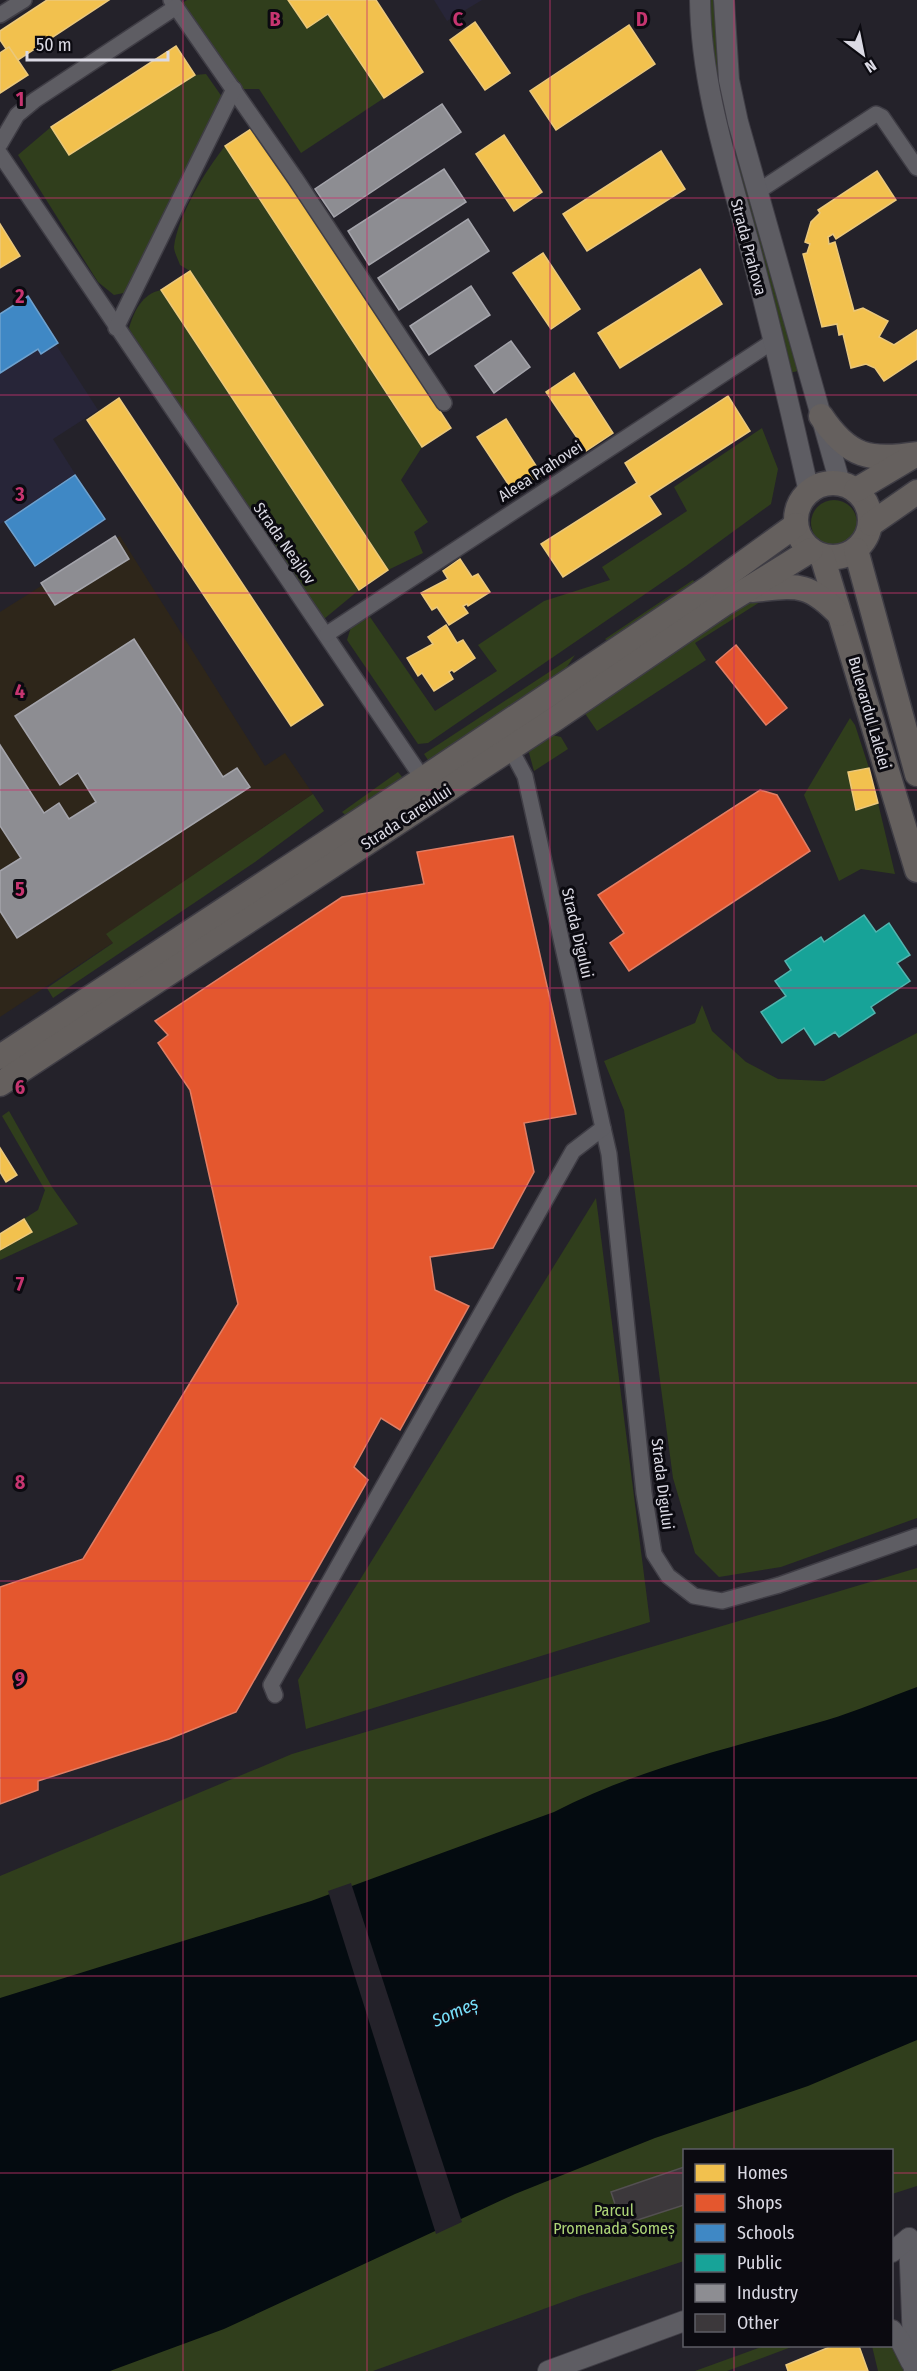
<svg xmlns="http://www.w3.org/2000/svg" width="917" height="2371" font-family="'Fira Sans Condensed',sans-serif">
	<rect width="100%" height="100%" fill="#24222a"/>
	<g fill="#272538">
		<path d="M434,0h48l-35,21z"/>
		<path d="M27,300l71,110 -45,29 52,82 -70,45 -29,-46 -6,4v-206z"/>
	</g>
	<path fill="#2e261a" d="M120,536l145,230 20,-13 28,41 -206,140 7,8 -114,75v-405z"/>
	<g fill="#303e1c">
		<path d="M187,0h101l19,28 21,-14 56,84 -83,55 -42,-64h-25l-58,-82z"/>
		<path d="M707,0h6l7,66 78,305 -9,2 -63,-222z"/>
		<path d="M206,74l21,30 -94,187 -19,4 -16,-13 -80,-127 33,-28 19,28 125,-80z"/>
		<path d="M225,146l197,301 -21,33 27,42 -14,10 9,21 -35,17 -198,-299 -10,-6c-2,-6 -6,-13 -6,-18 4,-32 32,-77 51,-101z"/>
		<path d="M161,290l198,300 -35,29 -186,-273 -9,-18c5,-17 13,-34 32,-38z"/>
		<path d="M762,428l16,41 -7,35 -85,62 -258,177 -10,1 -71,-104 4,-13 19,-10 65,94 62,-40 -19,-26 66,-44 66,-21 -8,-13 85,-56 -13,-24z"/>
		<circle cx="834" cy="523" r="23"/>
		<path d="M693,580l4,6 -86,58 -6,-5z"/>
		<path d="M754,592l6,10 -65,41 11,17 -109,71 -13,-19z"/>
		<path d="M575,655l-20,29 -123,82 -8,-12z"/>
		<path d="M850,718l5,7 14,43 -21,4 8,38 22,-7 17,71 -34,-5 -22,12 -35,-86z"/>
		<path d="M552,735l9,2 7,12 -34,22 -6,-22z"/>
		<path d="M398,772l5,6 -51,43 -10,-9z"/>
		<path d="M313,794l11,17 -69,51 -202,136 -6,-10 66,-45 -7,-9z"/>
		<path d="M702,1005l10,26 34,31 32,17 46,2 93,-48v485l-136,49 -62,10 -24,-24 -22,-75 -49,-368 -20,-49 91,-38z"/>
		<path d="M9,1111l43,76 26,37 -78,36v-26l38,-24 7,-20 -43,-74z"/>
		<path d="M596,1198l54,424 -344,107 -8,-49z"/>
		<path d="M917,1568v618l-25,8v-44h-208v111l-102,34 -209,76h-373v-495l292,-122z"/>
		<path d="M892,2343l13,28h-27l-6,-25h20z"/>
		<path d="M764,2346h30l-67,25h-32z"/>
	</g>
	<path fill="#040b10" d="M917,1687v353l-109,46 -153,52 -140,56 -291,135 -114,42h-110v-373l311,-97 243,-89c85,-44 181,-65 273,-92 30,-9 60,-22 90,-33z"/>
	<path fill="#24222a" d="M351,1883l111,339 -26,12 -108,-343z"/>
	<g fill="#f2c14e" stroke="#ebc87b" stroke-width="1.5">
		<path d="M47,0h62l-94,62 -15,-22v-9z"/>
		<path d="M288,0h88l47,72 -39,26 -56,-84 -21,14z"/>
		<path d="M475,22l35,51 -25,17 -35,-50z"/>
		<path d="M629,25l26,39 -99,66 -26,-39z"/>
		<path d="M176,46l19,29 -126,80 -18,-28z"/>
		<path d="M9,47l19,28 -28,18v-40z"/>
		<path d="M254,127l197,301 -29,19 -197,-301z"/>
		<path d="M504,135l38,57 -28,19 -38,-57z"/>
		<path d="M661,151l24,38 -98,62 -24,-37z"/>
		<path d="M877,171l19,29 -60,39 -3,-5 -5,3 1,7 6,-2 19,69 9,-3 25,13 -9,16 15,8 23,-15v29l-33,22 -9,-13 -9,-4 -15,4 -8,-34 -4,1 -2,-11 -15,3 -19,-73 4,-1 3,-9 -5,-2 6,-20 9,-9 -2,-3z"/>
		<path d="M0,224l20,32 -20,12z"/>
		<path d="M543,253l37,56 -29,20 -38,-56z"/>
		<path d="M700,269l22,35 -102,64 -22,-35z"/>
		<path d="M190,271l198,299 -29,20 -198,-300z"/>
		<path d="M574,373l39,60 -27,18 -40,-59z"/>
		<path d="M728,396l22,35 -101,65 12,18 -98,63 -22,-33 96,-61 -12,-20z"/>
		<path d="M119,398l204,307 -32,21 -204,-306z"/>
		<path d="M506,419l36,56 -28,18 -37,-56z"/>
		<path d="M460,559l12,18 6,-3 12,18 -22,14 -1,-2 -4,2 5,7 -19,12 -12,-18 -5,3 -11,-17 27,-14 -5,-8z"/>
		<path d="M446,625l11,18 6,-3 12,18 -21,14 -2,-2 -3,2 4,7 -19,12 -12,-18 -4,3 -11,-18 26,-14 -5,-7z"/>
		<path d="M869,768l9,35 -22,7 -8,-38z"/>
		<path d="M0,1148l17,27 -11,7 -6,-10z"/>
		<path d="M24,1219l8,13 -32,18v-16z"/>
		<path d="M832,2346h27l9,25h-80l-2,-6z"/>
	</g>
	<g fill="#e4572e" stroke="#e17e65" stroke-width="1.5">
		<path d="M736,645l51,63 -21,17 -50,-63z"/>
		<path d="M760,790l17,5 33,56 -181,120 -19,-28 14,-10 -26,-38z"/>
		<path d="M513,836l63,278 -52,9 10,49 -41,76 -63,9 5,33 34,16 -69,124 -19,-12 -27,49 14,13 -132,232 -67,27 -131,42v9l-38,14v-217l83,-28 155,-255 -48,-214 -32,-47 10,-8 -13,-14 187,-124 82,-13 -7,-32z"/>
	</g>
	<g fill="#3f88c5" stroke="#6ea1ce" stroke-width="1.5">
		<path d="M28,296l30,47 -17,11 -3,-5 -38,24v-59z"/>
		<path d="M75,475l30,44 -70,47 -30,-44z"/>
	</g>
	<path fill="#17a398" stroke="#52b4af" stroke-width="1.5" d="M864,915l12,17 13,-9 21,32 -13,8 13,18 -39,26 4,6 -36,24 -4,-5 -20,13 -11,-17 -22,15 -21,-31 25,-16 -11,-15 16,-11 -6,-9 36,-24 3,5z"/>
	<g fill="#8d8d92" stroke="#a4a4ab" stroke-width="1.5">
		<path d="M442,104l19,28 -127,85 -19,-28z"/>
		<path d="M444,169l22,33 -97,63 -21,-34z"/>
		<path d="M468,219l21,32 -90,59 -21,-32z"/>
		<path d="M471,286l19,29 -61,40 -19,-29z"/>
		<path d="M511,341l19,26 -36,26 -19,-27z"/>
		<path d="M115,536l14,23 -74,46 -14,-22z"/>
		<path d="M134,639l89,138 14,-9 13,19 -233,151 -17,-27v-40l21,-13 -21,-32v-81l44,68 15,-10 10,16 27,-17 -18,-29 -18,12 -45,-69z"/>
	</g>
	<path fill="#3c383b" stroke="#545052" stroke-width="1.5" d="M684,2167v38l-62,20 -11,-33z"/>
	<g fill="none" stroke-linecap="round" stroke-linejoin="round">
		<g stroke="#3f3d45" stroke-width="18">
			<g id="minor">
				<path d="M171,0l124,178 149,225"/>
				<path d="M0,15l24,-15"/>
				<path d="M0,144l17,-29 18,-15 141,-93"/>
				<path d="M0,154l423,625"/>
				<path d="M757,192l119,-78 6,3 35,51"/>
				<path d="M116,328l118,-239"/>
				<path d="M327,634l448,-294"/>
				<path d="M603,1128l6,26 35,339 10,61 14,22 26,20 28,5 57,-16 138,-49"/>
				<path d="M275,1695l-4,-10 302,-534 30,-23 -78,-352 -15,-28"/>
			</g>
		</g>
		<g stroke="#3f3d45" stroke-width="22">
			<g id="tertiary">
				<path d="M700,0c1,83 26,160 48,240 22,84 42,167 61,252"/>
				<path d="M724,0l5,80 9,42 102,361"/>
				<path d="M909,2238l5,133"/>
				<path d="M892,2252l17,-14"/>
				<path d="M892,2330l8,10 11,22"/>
				<path d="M548,2371l136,-50"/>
			</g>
		</g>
		<g stroke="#3f3d45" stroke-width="27">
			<g id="primary">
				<path d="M821,416c28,42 49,45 96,38"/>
				<circle cx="833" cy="520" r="37"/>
				<path d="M856,490l54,-32"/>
				<path d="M871,524l46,-32"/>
				<path d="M856,550l61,224"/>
				<path d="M822,556l95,314"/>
				<path d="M752,590c44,-4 55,-9 87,24"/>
				<path d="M0,1057l423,-278 287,-192 86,-62"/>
				<path d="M0,1084l555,-365 167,-114 89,-55"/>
			</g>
		</g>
		<use href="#minor" stroke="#5e5d63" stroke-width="15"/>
		<use href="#tertiary" stroke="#5e5d63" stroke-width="20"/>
		<use href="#primary" stroke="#65605e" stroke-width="24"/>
	</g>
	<path fill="none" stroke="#c63570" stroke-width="1.5" stroke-opacity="0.55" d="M183,0v2371M367,0v2371M550,0v2371M734,0v2150M0,198h917M0,395h917M0,593h917M0,790h917M0,988h917M0,1186h917M0,1383h917M0,1581h917M0,1778h917M0,1976h917M0,2173h684M892,2173h25M734,2346v25"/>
	<g text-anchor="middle" stroke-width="6" stroke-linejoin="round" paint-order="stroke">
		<g font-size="16" fill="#dbdae4" stroke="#0b0a10">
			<text transform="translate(749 247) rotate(75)" y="6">Strada Prahova</text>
			<text transform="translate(540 471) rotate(-33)" y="6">Aleea Prahovei</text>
			<text transform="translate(285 543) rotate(55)" y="6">Strada Neajlov</text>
			<text transform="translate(870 713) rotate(74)" y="6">Bulevardul Lalelei</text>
			<text transform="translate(406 817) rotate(-33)" y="6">Strada Careiului</text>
			<text transform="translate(578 933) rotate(77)" y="6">Strada Digului</text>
			<text transform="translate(663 1484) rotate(83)" y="6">Strada Digului</text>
		</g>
		<g font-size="16" fill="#aed577" stroke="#0b0a10">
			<text x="614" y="2216">Parcul<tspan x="614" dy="18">Promenada Someș</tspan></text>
		</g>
		<g font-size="18" font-style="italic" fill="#79e0fb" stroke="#0b0a10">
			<text transform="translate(455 2012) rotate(-24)" y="6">Someș</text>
		</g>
	</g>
	<g font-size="20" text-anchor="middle" font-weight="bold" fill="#c63570" stroke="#0b0a10" stroke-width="6" stroke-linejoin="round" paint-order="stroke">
		<text x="275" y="26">B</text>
		<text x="458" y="26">C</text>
		<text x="642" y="26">D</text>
		<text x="20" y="106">1</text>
		<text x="20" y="303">2</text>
		<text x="20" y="501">3</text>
		<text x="20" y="698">4</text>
		<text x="20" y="896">5</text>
		<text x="20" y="1094">6</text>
		<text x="20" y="1291">7</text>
		<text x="20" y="1489">8</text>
		<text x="20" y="1686">9</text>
	</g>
	<rect x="683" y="2149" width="210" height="198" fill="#0b0a10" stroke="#5e5d65" stroke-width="1.5"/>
	<rect x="695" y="2164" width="30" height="18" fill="#f2c14e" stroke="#5e5d65" stroke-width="1.5"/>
	<text x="737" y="2179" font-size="18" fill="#dbdae4">Homes</text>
	<rect x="695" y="2194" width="30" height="18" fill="#e4572e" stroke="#5e5d65" stroke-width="1.5"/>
	<text x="737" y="2209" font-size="18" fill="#dbdae4">Shops</text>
	<rect x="695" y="2224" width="30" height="18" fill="#3f88c5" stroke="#5e5d65" stroke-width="1.5"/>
	<text x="737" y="2239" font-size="18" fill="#dbdae4">Schools</text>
	<rect x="695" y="2254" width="30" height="18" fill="#17a398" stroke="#5e5d65" stroke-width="1.5"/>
	<text x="737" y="2269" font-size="18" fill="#dbdae4">Public</text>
	<rect x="695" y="2284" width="30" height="18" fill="#8d8d92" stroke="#5e5d65" stroke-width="1.5"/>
	<text x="737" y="2299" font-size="18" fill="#dbdae4">Industry</text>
	<rect x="695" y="2314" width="30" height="18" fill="#3c383b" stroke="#5e5d65" stroke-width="1.5"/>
	<text x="737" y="2329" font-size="18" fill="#dbdae4">Other</text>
	<g transform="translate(863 54) rotate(148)" stroke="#0b0a10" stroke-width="4.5" paint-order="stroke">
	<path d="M0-4.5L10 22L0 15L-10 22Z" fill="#dbdae4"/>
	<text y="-9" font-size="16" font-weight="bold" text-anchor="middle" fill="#dbdae4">N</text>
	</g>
	<path d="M27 51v9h141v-9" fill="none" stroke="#dbdae4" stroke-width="3"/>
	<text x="36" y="51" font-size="18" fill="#dbdae4" stroke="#0b0a10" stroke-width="4.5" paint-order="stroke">50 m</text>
</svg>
